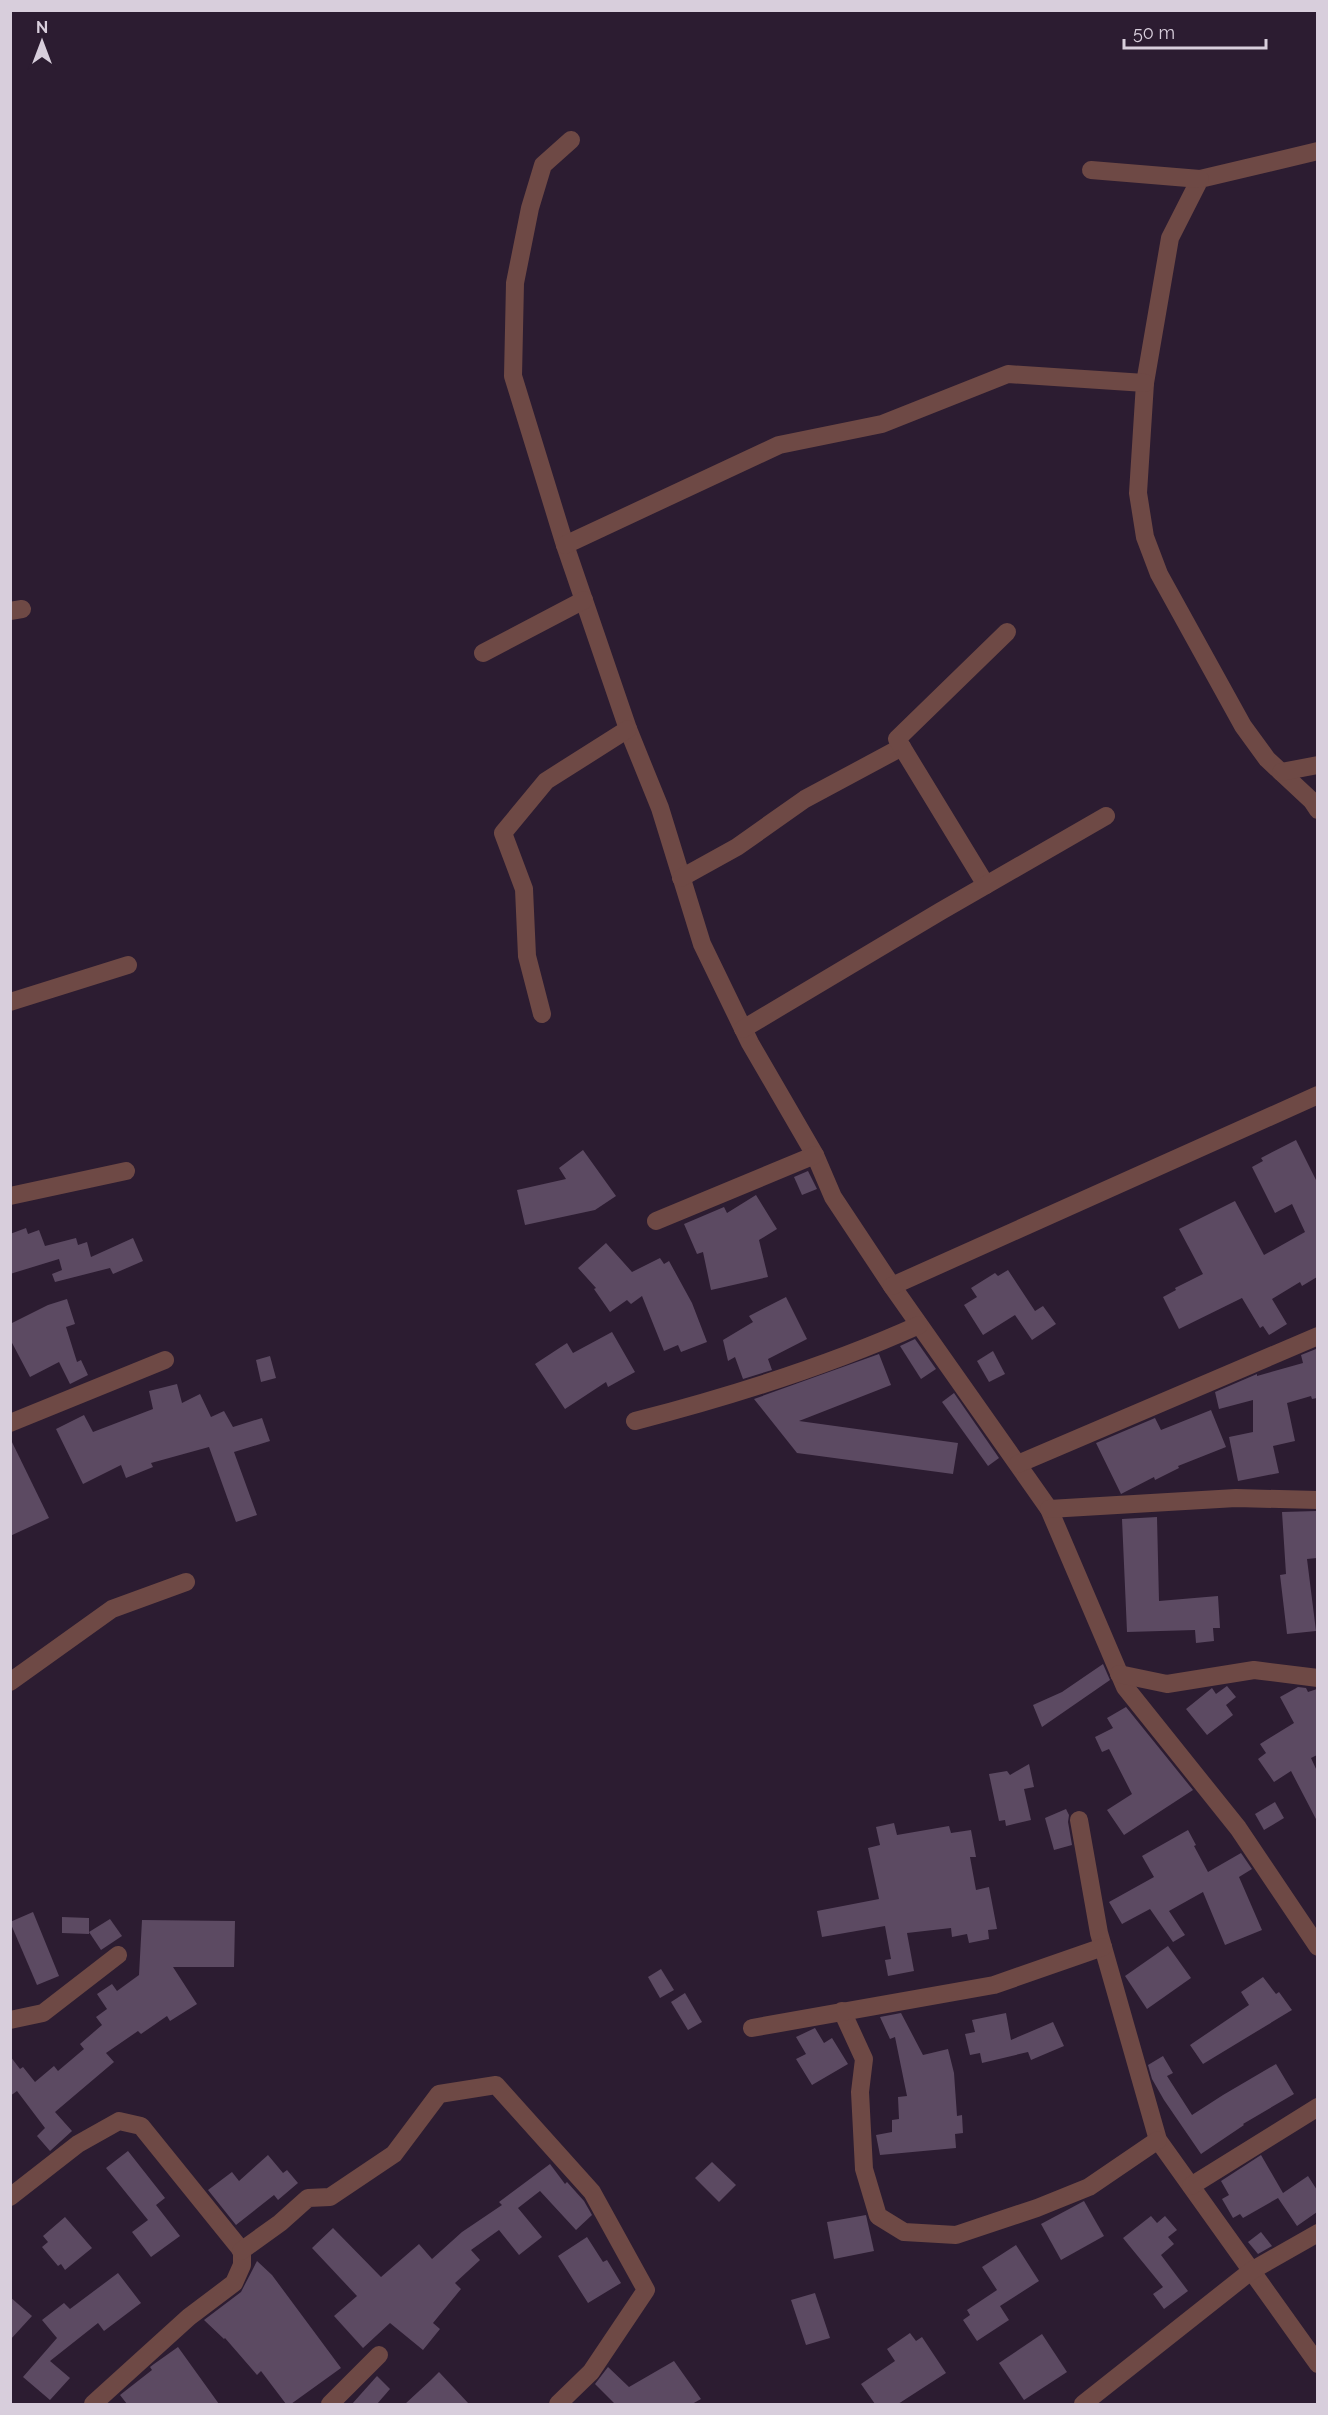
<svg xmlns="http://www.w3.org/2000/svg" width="1328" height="2415" font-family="Raleway,sans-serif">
	<rect width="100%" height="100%" fill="#2c1c31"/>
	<g fill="#5c4a62">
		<path d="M1296,1140l21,42v95l-15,9 -2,-4 -28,17 15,25 -18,11 -6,-9 -3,2 -18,-30 -63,31 -16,-32 13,-7 -1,-2 28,-14 -24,-45 56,-28 29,54 41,-23 -13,-28 -17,9 -23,-46 11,-6 -2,-3z"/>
		<path d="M583,1150l33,46 -21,14 -70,15 -8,-35 49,-11 -7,-11z"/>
		<path d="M808,1171l9,18 -15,6 -8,-18z"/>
		<path d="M756,1195l21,34 -18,11 9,37 -57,13 -8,-38 -6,2 -13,-30 40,-17 3,6z"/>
		<path d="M26,1228l2,6 11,-4 6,16 31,-8 2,7 9,-3 4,15 42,-19 10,23 -30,13 -3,-6 -55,14 -3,-8 10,-4 -3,-11 -49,15v-40z"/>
		<path d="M606,1243l26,29 28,-14 4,6 5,-3 23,42 15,39 -26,10 -3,-7 -14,6 -22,-55 -11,8 -4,-4 -17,12 -16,-23 2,-1 -18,-20z"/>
		<path d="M1008,1270l27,41 8,-5 13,18 -24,16 -17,-25 -32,20 -19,-30 13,-8 -6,-9 24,-15 3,3z"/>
		<path d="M786,1297l21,42 -39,20 4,11 -29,9 -8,-22 -7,4 -5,-21 30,-18 -4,-6z"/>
		<path d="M67,1299l8,25 -9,3 11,35 4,-2 7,15 -18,9 -11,-22 -29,15 -20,-38v-15l38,-19z"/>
		<path d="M612,1332l23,40 -27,15 -2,-5 -41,27 -30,-45 32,-21 6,10z"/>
		<path d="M915,1339l21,30 -15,10 -21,-33z"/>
		<path d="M1316,1349l1,49 -5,1 -1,-3 -24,7 8,38 -22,5 6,27 -41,8 -9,-44 24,-5v-32l-34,9 -4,-17 42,-18v2l46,-13 -2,-8z"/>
		<path d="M993,1351l12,23 -16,8 -12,-21z"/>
		<path d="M879,1354l12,31 -92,36 159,22 -5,31 -156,-21 -43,-54z"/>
		<path d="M270,1356l6,22 -15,4 -5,-22z"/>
		<path d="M177,1384l5,19 18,-9 11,23 13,-6 9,16 29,-9 8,23 -36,11 23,63 -21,7 -27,-75 -58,16 2,4 -27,11 -5,-13 -38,19 -27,-55 28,-14 9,17 60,-23 -4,-18z"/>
		<path d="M954,1393l45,65 -11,8 -46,-64z"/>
		<path d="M1211,1410l15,37 -48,19 1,2 -24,12 -1,-3 -33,17 -25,-51 59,-25 6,12z"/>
		<path d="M10,1438l39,80 -39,18z"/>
		<path d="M1317,1511v47l-10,1 9,72 -29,3 -7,-59 6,-1 -4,-62z"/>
		<path d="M1157,1517l2,84 59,-5 2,32h-7l1,13 -18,2 -1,-13 -68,2 -5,-113z"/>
		<path d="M1103,1664l7,16 -68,47 -9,-22 29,-13z"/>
		<path d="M1227,1686l9,11 -10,8 7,10 -26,20 -21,-26 26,-21 4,6z"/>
		<path d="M1298,1687l8,1 2,4 9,-3v66l-6,3 6,13v50l-26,-50 -17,11 -16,-23 8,-6 -6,-9 34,-21 -14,-26z"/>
		<path d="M1126,1707l67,83 -69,45 -17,-25 25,-16 -23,-45 -7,3 -7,-15 18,-9 -6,-10z"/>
		<path d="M1029,1764l5,23 -10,2 7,31 -25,6 -1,-6 -6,1 -10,-47 18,-3 3,4z"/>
		<path d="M1275,1802l9,16 -20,12 -9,-16z"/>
		<path d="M1066,1809l3,6 -1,7 4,23 -18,5 -9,-32z"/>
		<path d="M894,1823l3,12 52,-9 2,7 20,-3 5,27h-6l6,33 13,-3 8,42 -9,1 1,9 -20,4 -2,-9 -15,3 -1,-9 -44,5 7,38 -26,5 -3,-16 6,-1 -6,-33 -63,11 -5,-26 62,-12 -11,-51 12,-3 -4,-18z"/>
		<path d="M1188,1830l8,15 -2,1 14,26 33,-19 11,16 -13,8 23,53 -37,15 -22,-53 -34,19 16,24 -12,7 -23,-33 -28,15 -13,-22 45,-25 -12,-21z"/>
		<path d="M33,1912l26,64 -22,9 -27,-63z"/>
		<path d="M62,1917l27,1v16l-27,-1z"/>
		<path d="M110,1919l12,17 -21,14 -12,-18z"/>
		<path d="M142,1920l93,1 -1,46h-61l24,37 -27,17 -3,-5 -26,18 -3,-3 -32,22 8,9 -59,50 17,19 -22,20 -13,-15 8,-8 -28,-37 -7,5v-40l10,13 3,-2 12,15 19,-16 4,5 26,-22 -4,-5 22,-19 -6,-8 11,-8 -10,-15 15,-10 5,7 22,-16z"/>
		<path d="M1168,1946l23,32 -44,31 -22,-33z"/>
		<path d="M661,1969l13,21 -14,8 -12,-21z"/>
		<path d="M1263,1977l13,17 3,-2 13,18 -89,54 -13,-19 59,-40 -8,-13z"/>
		<path d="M685,1993l17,29 -14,8 -17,-28z"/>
		<path d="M901,2013l22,42 25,-6 6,24 3,43 5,-1 1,18 -8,1 1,14 -76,7 -4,-20 16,-3v-12l7,-1 -1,-22 9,-1 -12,-59 -5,2 -10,-22z"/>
		<path d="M1006,2013l5,27 42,-18 11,24 -33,14 -3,-8 -46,11 -2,-10 -10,2 -5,-21 10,-2 -3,-12z"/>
		<path d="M815,2028l9,15 8,-5 16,26 -36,21 -16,-26 10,-5 -10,-17z"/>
		<path d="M1163,2056l10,17 -6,3 25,39 31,-20 53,-31 18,30 -51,30 1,1 -43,29 -37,-54 -12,-21 -4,-14z"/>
		<path d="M128,2151l37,47 -9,7 24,31 -29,21 -19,-25 16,-12 -42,-52z"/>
		<path d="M268,2155l15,18 4,-3 11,13 -20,17 -4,-5 -38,30 -28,-35 24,-18 7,9z"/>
		<path d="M1261,2155l22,38 25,-17 9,14v22l-20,14 -19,-28 -35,20 -3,-4 -7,4 -11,-19 7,-4 -8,-14z"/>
		<path d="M712,2162l24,23 -17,17 -24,-24z"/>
		<path d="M550,2164l15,20 2,-2 17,19 8,14 -16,15 -36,-39 -22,17 24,29 -23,18 -20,-25 -28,20 9,10 -25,23 6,6 -28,34 7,6 -17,21 -33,-27 -27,25 -29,-32 23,-20 -45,-48 21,-20 48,49 38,-33 13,15 30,-27 40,-27 -3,-3z"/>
		<path d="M1084,2201l20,35 -43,24 -20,-36z"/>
		<path d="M866,2215l8,36 -40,8 -7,-37z"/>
		<path d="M1151,2216l6,7 8,-7 12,14 -9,7 6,7 -13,11 27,36 -24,18 -11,-15 10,-7 -40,-49z"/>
		<path d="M65,2217l27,31 -27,22 -4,-6 -3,2 -16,-19 6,-5 -5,-6z"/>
		<path d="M1261,2232l11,14 -14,8 -10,-12z"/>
		<path d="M587,2237l16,25 4,-2 14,23 -33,20 -30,-47z"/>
		<path d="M1016,2245l23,36 -39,25 9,14 -32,21 -14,-21 7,-5 -3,-5 30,-20 -15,-23z"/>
		<path d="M257,2261l15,14 69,93 -50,36h-5l-25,-33 -4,4 -32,-37 -1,1 -20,-19 37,-28z"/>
		<path d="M118,2273l23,30 -37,28 -6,-8 -48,38 20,17 -20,22 -27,-23 34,-39 -15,-18 22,-17 6,6z"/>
		<path d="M815,2293l15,45 -24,7 -15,-45z"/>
		<path d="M10,2297l22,19 -22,24z"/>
		<path d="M910,2333l6,8 6,-4 24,36 -48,31h-23l-14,-20 34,-23 -8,-12z"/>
		<path d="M1042,2334l25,38 -43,28 -25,-37z"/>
		<path d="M178,2347l41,57h-92l-7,-9 32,-25 -2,-3 4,-3z"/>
		<path d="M674,2361l27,38 -9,5h-77l-20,-20 13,-17 21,20z"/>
		<path d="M439,2372l30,32h-64l26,-24z"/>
		<path d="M377,2376l13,13 -13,15h-25z"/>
	</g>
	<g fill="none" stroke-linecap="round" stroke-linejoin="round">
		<g stroke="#6e4945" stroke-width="18">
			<path d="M571,140l-28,25 -13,43 -15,75 -2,93 52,169 63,184 32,79 42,136 48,99 65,112 18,42 59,89 157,223 76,178 113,141 80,119"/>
			<path d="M1318,151l-118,28 -30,59 -25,145 -7,110 7,44 14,37 84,152 24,33 45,42 6,9"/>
			<path d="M1091,170l109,9"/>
			<path d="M565,545l214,-100 103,-21 126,-50 137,9"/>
			<path d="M10,611l12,-2"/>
			<path d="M483,653l101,-53"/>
			<path d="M1281,772l37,-7"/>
			<path d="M681,878l56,-31 68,-48 97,-52"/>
			<path d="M986,885l-89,-146 110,-107"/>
			<path d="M10,1002l118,-37"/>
			<path d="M542,1014l-15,-58 -3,-67 -21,-56 43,-52 82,-52"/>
			<path d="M743,1029l198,-118 165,-95"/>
			<path d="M10,1196l116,-25"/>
			<path d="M656,1221l159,-66"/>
			<path d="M892,1286l426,-191"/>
			<path d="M635,1421c97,-25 193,-55 284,-96"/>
			<path d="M10,1423l155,-63"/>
			<path d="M1018,1464l300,-128"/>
			<path d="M1049,1509l187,-11 82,2"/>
			<path d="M1119,1674l48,10 87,-14 64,8"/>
			<path d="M10,1682l102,-73 74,-27"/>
			<path d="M1079,1820l20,113 59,207 160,224"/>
			<path d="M842,2011l22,48 -4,33 4,77 14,47 26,16 52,3 81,-27 52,-21 69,-47"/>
			<path d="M10,2020l33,-7 75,-58"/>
			<path d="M752,2028l242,-43 109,-38"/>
			<path d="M1191,2186l127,-79"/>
			<path d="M10,2197l68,-53 41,-23 22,5 101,125v14l-8,18 -45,34 -96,87"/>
			<path d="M241,2251l39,-28 28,-25 22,-1 64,-43 45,-60 57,-9 96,107 54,98 -55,82 -33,32"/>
			<path d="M330,2404l49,-49"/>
			<path d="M1083,2404l168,-133 67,-38"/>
		</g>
	</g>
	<rect width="1328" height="2415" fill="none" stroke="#d8cedc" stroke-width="24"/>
	<g transform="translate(42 42)" stroke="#2c1c31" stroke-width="4.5" paint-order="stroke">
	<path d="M0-4.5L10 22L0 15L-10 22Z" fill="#d8cedc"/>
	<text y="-9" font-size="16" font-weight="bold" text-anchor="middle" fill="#d8cedc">N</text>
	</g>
	<path d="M1124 39v9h142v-9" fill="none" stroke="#d8cedc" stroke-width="3"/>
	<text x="1133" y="39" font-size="18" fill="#d8cedc" stroke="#2c1c31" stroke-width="4.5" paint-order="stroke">50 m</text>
</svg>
